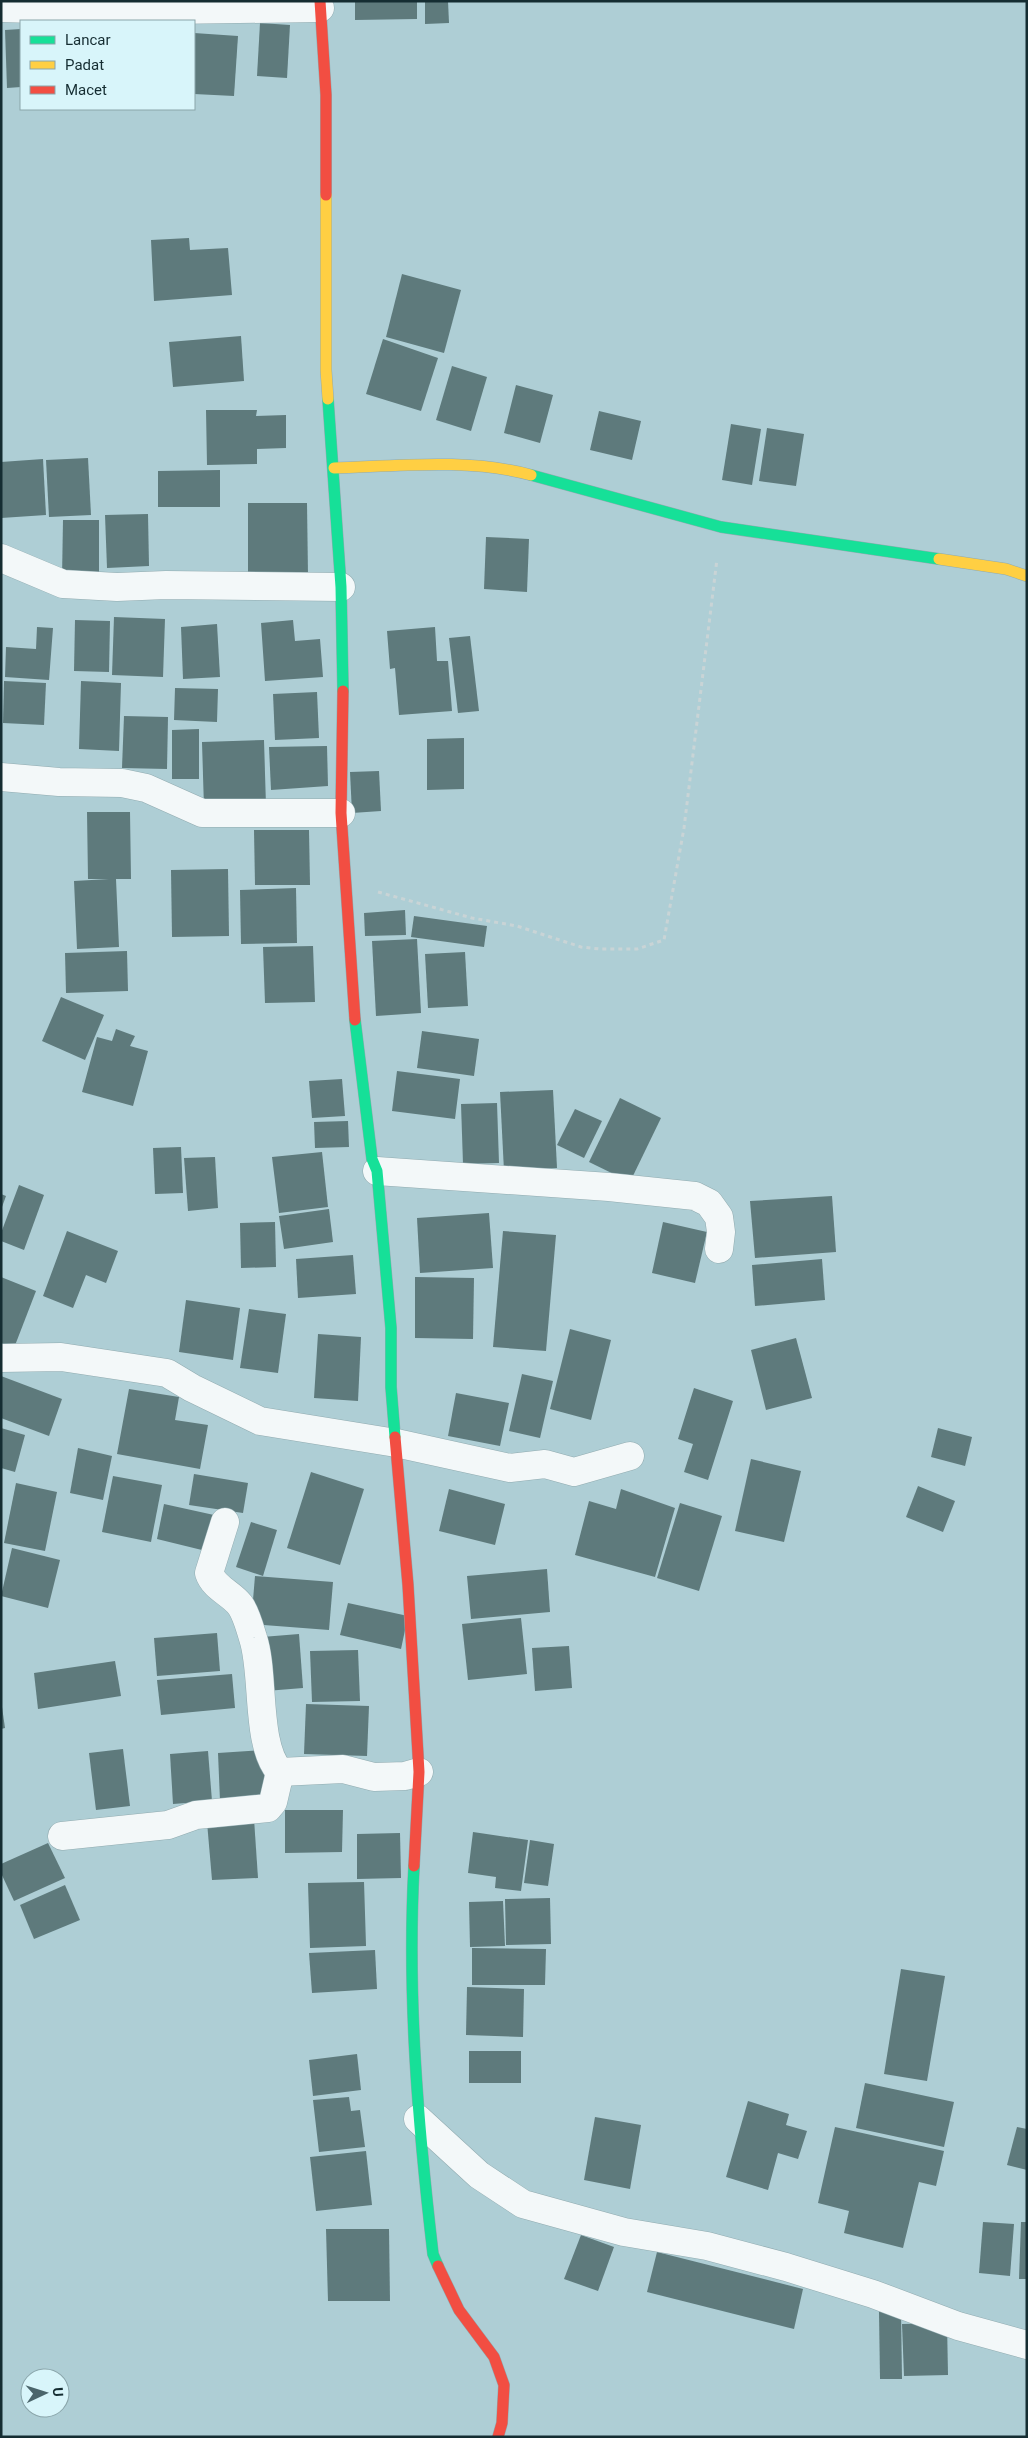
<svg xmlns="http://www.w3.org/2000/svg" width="1028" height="2438" font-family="Roboto,sans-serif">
	<rect width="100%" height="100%" fill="#aeced5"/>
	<g fill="#5e7a7c">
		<path d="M355,1h62v18l-62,1z"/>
		<path d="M425,1h23l1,22 -24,1z"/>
		<path d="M260,23l30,2 -3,53 -30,-2z"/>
		<path d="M21,29v58l-14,1 -2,-58z"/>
		<path d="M194,33l44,3 -4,60 -40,-2z"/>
		<path d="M189,238l1,12 38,-2 4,47 -78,6 -3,-61z"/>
		<path d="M402,274l59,16 -17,63 -58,-16z"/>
		<path d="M241,336l3,45 -71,6 -4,-45z"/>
		<path d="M383,339l55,19 -17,53 -55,-17z"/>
		<path d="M452,366l35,11 -16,54 -35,-11z"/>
		<path d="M516,385l37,10 -13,48 -36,-10z"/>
		<path d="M206,410h51l-1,6 30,-1v33l-29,1v15l-50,1z"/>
		<path d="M599,411l42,10 -9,39 -42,-10z"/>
		<path d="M731,424l30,5 -9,56 -30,-5z"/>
		<path d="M767,428l37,6 -8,52 -37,-5z"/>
		<path d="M88,458l3,57 -42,2 -3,-57z"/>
		<path d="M43,459l3,56 -45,3v-56z"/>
		<path d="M220,470v37h-62v-36z"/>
		<path d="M248,503h59l1,72 -60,1z"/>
		<path d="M148,514l1,52 -42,2 -2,-53z"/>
		<path d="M63,520h36v58h-37z"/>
		<path d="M486,537l43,2 -2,53 -43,-3z"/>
		<path d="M114,617l51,2 -2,58 -51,-2z"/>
		<path d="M75,620l35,1 -1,51 -35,-1z"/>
		<path d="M293,620l2,21 25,-2 3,38 -58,4 -4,-58z"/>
		<path d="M217,624l3,53 -37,2 -2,-52z"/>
		<path d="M37,627l16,1 -4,52 -44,-3 1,-30 30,2z"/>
		<path d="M435,627l2,34h11l4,50 -53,4 -4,-47 -5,1 -3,-38z"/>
		<path d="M470,636l9,75 -21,2 -9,-75z"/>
		<path d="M4,681l42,2 -2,42 -41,-2z"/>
		<path d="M81,681l40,2 -2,68 -40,-2z"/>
		<path d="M175,688l43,1 -1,33 -43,-2z"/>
		<path d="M317,692l2,46 -44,2 -2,-46z"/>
		<path d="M124,716l44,1 -1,52 -45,-1z"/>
		<path d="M199,729v50h-27v-49z"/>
		<path d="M464,738v51l-37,1v-51z"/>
		<path d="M264,740l2,66 -62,2 -2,-66z"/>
		<path d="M327,746l1,40 -57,4 -2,-43z"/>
		<path d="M379,771l2,40 -29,2 -2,-41z"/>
		<path d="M87,812h43l1,67h-15l3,68 -42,2 -3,-68 35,-2h-21z"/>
		<path d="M254,830h55l1,55h-55z"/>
		<path d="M228,869l1,67 -57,1 -1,-67z"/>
		<path d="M296,888l1,55 -56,1 -1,-54z"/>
		<path d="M405,910l1,25 -41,1 -1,-23z"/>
		<path d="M414,916l73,10 -3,21 -73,-10z"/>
		<path d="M417,939l4,74 -45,3 -4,-75z"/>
		<path d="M313,946l2,56 -50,1 -2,-56z"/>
		<path d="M127,951l1,40 -62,2 -1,-40z"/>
		<path d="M465,952l3,54 -40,2 -3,-54z"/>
		<path d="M61,997l43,18 -19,45 -43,-19z"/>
		<path d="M116,1029l19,7 -5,10 18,5 -15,55 -51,-14 15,-55 15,4z"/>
		<path d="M422,1031l57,8 -5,37 -57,-8z"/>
		<path d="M397,1071l63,8 -5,40 -63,-8z"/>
		<path d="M342,1079l3,37 -33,2 -3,-37z"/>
		<path d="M553,1090l4,78 -53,3 -4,-79z"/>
		<path d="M620,1098l41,20 -31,64 -41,-20z"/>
		<path d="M497,1103l2,60 -36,1 -2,-60z"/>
		<path d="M575,1109l27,12 -18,37 -27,-13z"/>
		<path d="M348,1121l1,26 -34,1 -1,-26z"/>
		<path d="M181,1147l2,46 -28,1 -2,-46z"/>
		<path d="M322,1152l6,55 -49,6 -7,-56z"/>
		<path d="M215,1157l3,51 -30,3 -4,-53z"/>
		<path d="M19,1185l25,10 -20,55 -23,-9v-8z"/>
		<path d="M1,1194l5,2 -4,11h-1z"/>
		<path d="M832,1196l4,56 -81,6 -5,-57z"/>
		<path d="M329,1209l4,33 -49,7 -5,-33z"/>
		<path d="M489,1213l4,55 -73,5 -3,-55z"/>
		<path d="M275,1222l1,45 -35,1 -1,-45z"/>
		<path d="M663,1222l44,10 -12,51 -43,-10z"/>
		<path d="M67,1231l51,20 -12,32 -20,-8 -13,33 -30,-12z"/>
		<path d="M503,1231l53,4 -10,116 -53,-4z"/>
		<path d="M353,1255l3,39 -58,4 -2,-39z"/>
		<path d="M822,1259l3,41 -70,6 -3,-41z"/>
		<path d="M1,1277l35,14 -22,57 -13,-5z"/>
		<path d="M415,1277l59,1 -1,61 -58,-1z"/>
		<path d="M186,1300l54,8 -7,52 -54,-8z"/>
		<path d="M249,1309l37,5 -8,59 -38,-5z"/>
		<path d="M570,1329l41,11 -20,80 -41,-11z"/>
		<path d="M318,1334l43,3 -3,64 -44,-3z"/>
		<path d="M796,1338l16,60 -46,12 -15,-60z"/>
		<path d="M522,1374l31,7 -13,57 -31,-7z"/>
		<path d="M1,1376l61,23 -13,37 -48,-18z"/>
		<path d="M694,1388l39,13 -25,79 -24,-8 9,-28 -15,-5z"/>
		<path d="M129,1389l50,8 -4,23 33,5 -8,44 -83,-15z"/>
		<path d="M456,1393l53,10 -9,43 -52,-10z"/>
		<path d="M1,1428l24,7 -10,37 -14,-4z"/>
		<path d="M938,1428l34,9 -7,29 -34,-9z"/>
		<path d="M78,1448l34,8 -9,44 -33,-7z"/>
		<path d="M751,1459l50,12 -17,71 -49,-11z"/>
		<path d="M311,1472l53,17 -24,76 -53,-17z"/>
		<path d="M194,1474l54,9 -5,30 -54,-8z"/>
		<path d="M113,1476l49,9 -11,57 -49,-10z"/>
		<path d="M16,1483l41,9 -12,59 -41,-8z"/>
		<path d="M918,1486l37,15 -12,31 -37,-15z"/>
		<path d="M449,1489l56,15 -10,41 -56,-14z"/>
		<path d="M621,1489l54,19 -20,69 -80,-22 14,-54 27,8z"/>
		<path d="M680,1503l42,13 -23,75 -42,-13z"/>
		<path d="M164,1504l50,11 -8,36 -49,-12z"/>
		<path d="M251,1522l26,8 -14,46 -27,-9z"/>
		<path d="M12,1548l48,12 -12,48 -47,-12z"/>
		<path d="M547,1569l3,43 -79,7 -4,-43z"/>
		<path d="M255,1576l78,6 -4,48 -78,-6z"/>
		<path d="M348,1603l60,13 -7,33 -61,-14z"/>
		<path d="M521,1618l6,56 -59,6 -6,-56z"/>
		<path d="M217,1633l3,38 -63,5 -3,-38z"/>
		<path d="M299,1634l4,54 -37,3 -4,-54z"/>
		<path d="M569,1646l3,42 -37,3 -3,-43z"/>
		<path d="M358,1650l2,51 -48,1 -2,-51z"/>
		<path d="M115,1661l6,35 -83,13 -4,-36z"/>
		<path d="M232,1674l3,34 -74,7 -4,-35z"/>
		<path d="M1,1700l4,28 -4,1z"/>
		<path d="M306,1704l63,2 -2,50 -63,-2z"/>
		<path d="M123,1749l7,57 -34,4 -7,-57z"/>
		<path d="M263,1750l3,49 -46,2 -2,-48z"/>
		<path d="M208,1751l4,50 -39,3 -3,-50z"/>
		<path d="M285,1810h58l-1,42 -57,1z"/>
		<path d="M254,1819l4,59 -46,2 -5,-58z"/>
		<path d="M473,1832l55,8 -7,51 -26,-3 1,-11 -28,-4z"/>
		<path d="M400,1833l1,45 -44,1v-45z"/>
		<path d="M530,1840l24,4 -6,42 -24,-3z"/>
		<path d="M48,1843l17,35 -51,23 -13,-28v-9z"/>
		<path d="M364,1882l2,64 -56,2 -2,-65z"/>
		<path d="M65,1885l15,35 -46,19 -14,-34z"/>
		<path d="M550,1898l1,46 -45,1 -1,-46z"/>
		<path d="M503,1901l2,45 -35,1 -1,-45z"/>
		<path d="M472,1948l74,1 -1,36h-73z"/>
		<path d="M375,1950l2,39 -65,4 -3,-40z"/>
		<path d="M901,1969l44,7 -18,105 -43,-7z"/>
		<path d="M467,1987l57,2 -1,48 -57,-2z"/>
		<rect x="469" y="2051" width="52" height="32"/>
		<path d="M357,2054l4,36 -48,6 -4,-36z"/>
		<path d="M865,2083l89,19 -10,45 -88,-19z"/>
		<path d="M349,2097l2,14 9,-1 5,37 -46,5 -6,-52z"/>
		<path d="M748,2101l41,13 -3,11 21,6 -9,28 -20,-6 -10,37 -42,-13z"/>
		<path d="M595,2117l46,8 -11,64 -46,-9z"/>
		<path d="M835,2127l109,24 -8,35 -17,-4 -16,66 -59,-15 5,-22 -31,-8z"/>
		<path d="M1017,2127l10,2v41l-20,-5z"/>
		<path d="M366,2151l6,54 -56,6 -6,-54z"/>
		<path d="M983,2222l31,2 -4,52 -31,-3z"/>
		<path d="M1021,2222h6v57h-8z"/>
		<path d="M326,2229h63l1,72h-62z"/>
		<path d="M581,2235l33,12 -16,44 -34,-12z"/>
		<path d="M657,2252l146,37 -9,40 -147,-37z"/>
		<path d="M901,2311l1,68h-22l-1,-67z"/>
		<path d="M947,2323l1,52 -44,1 -2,-52z"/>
	</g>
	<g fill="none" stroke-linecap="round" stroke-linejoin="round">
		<g stroke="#91abb0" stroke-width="29">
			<g id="street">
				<path d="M1,8l99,3 220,-3"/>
				<path d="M1,558l62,26 54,3 49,-2 175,2"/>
				<path d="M1,777l58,5 63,1 24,5 56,25h139"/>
				<path d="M377,1171l232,16 86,9 14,7 10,14 2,15 -2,17"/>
				<path d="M1,1358l60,-1 106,16 25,15 68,33 136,22 114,25 35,-4 29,8 56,-16"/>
				<path d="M225,1522l-16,51c5,15 22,20 31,32 6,8 10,23 13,33 12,36 2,107 27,134l63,-3 31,8 31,-1 14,-4"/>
				<path d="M62,1836l106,-11 28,-10 72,-7 5,-6 7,-30"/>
				<path d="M418,2119l61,56 44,29 101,28 83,14 79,21 87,27 85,32 69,19"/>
			</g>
		</g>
		<g stroke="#91abb0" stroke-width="12">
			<g id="fast">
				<path d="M328,399l13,188 2,104"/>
				<path d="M531,475l190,52 218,32"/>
				<path d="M355,1020l17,139 5,12 14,157v59l4,50"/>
				<path d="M414,1866c-7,130 4,259 19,388l5,12"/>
			</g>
		</g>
		<g stroke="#91abb0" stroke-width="12">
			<g id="slow">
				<path d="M326,195v175l2,29"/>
				<path d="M334,468c63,-2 135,-10 197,7"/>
				<path d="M939,559l67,10 21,7"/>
			</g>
		</g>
		<g stroke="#91abb0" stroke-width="12">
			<g id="jam">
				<path d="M320,1l6,94v100"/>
				<path d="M343,691l-2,122 14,207"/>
				<path d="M395,1437l13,148 11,187 -5,94"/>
				<path d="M438,2266l21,44 35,47 10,28 -2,38 -4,14"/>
			</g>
		</g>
		<path stroke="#c9d4d6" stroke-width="3" stroke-dasharray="4 4" stroke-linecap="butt" d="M378,892l94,26 45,8 64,21 19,2h37l27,-9 20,-112 33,-269"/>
		<use href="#street" stroke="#f3f8f9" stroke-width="28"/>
		<use href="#fast" stroke="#16e098" stroke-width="11"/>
		<use href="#slow" stroke="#ffcf43" stroke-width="11"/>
		<use href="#jam" stroke="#f24e42" stroke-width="11"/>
	</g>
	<rect width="1028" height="2438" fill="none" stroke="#152d32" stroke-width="5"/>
	<rect x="20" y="20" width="175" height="90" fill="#d8f5fa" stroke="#8aa5aa"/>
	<rect x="30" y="36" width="25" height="8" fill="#16e098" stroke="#8aa5aa"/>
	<text x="65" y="45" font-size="15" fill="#152d32">Lancar</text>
	<rect x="30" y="61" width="25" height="8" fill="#ffcf43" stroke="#8aa5aa"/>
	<text x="65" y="70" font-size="15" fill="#152d32">Padat</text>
	<rect x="30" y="86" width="25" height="8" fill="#f24e42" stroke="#8aa5aa"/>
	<text x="65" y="95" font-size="15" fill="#152d32">Macet</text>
	<g transform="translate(45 2393) rotate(86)"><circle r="24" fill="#d8f5fa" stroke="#8aa5aa"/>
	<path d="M0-4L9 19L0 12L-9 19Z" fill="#4b656b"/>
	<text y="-8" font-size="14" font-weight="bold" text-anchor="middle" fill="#152d32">U</text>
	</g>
</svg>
